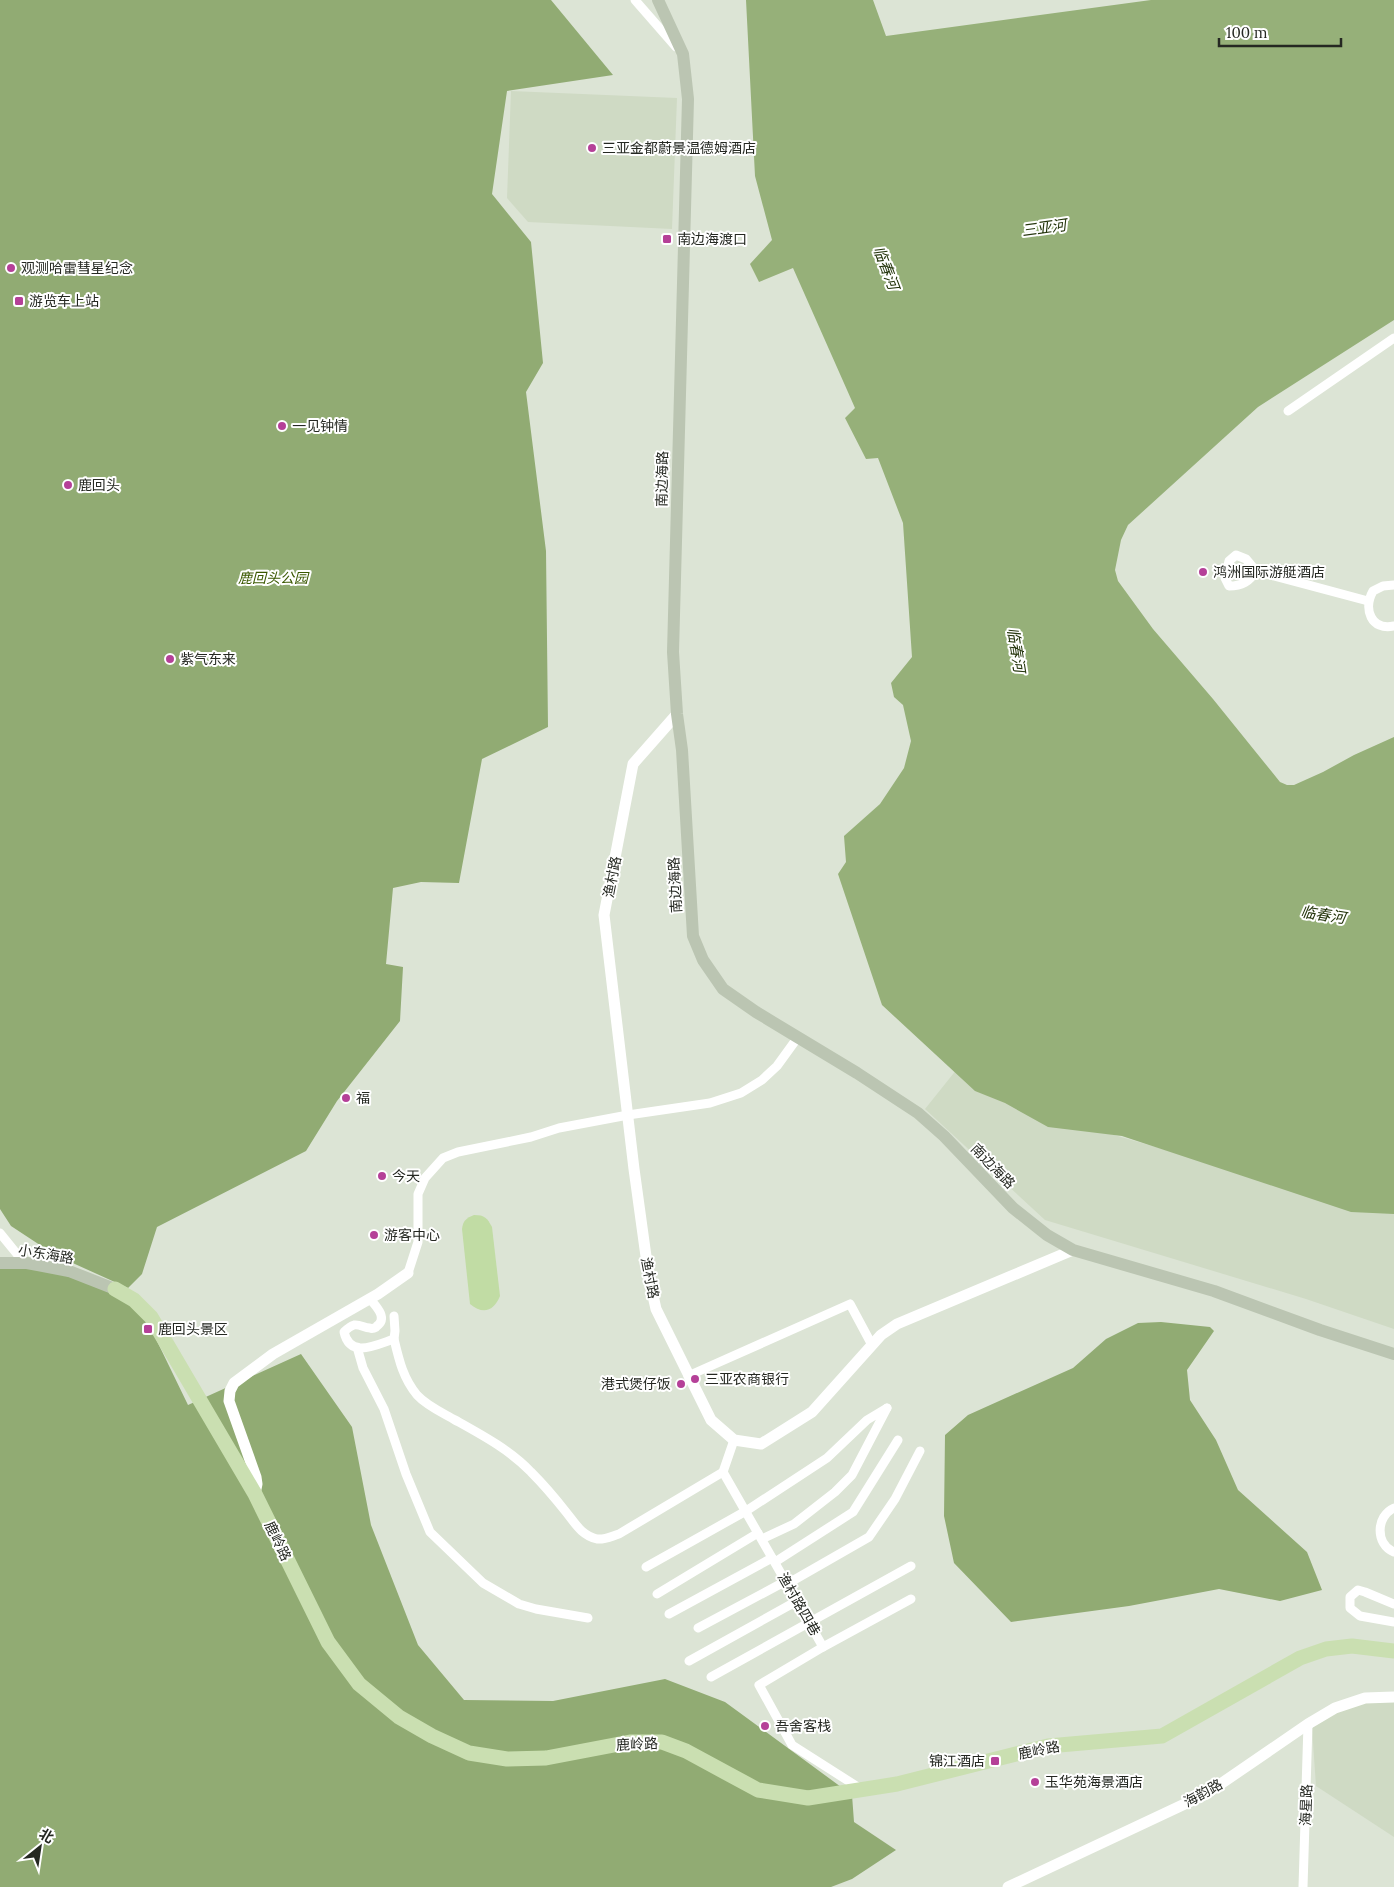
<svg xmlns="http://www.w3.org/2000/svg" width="1394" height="1887" font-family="Lora,'Noto Sans SC',serif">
	<rect width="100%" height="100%" fill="#dce4d5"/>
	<g fill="#cfdac4">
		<path d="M511,91l166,7 -5,131 -144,-7 -21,-24z"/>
		<path d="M957,1069l74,42 305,88 58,11v119l-88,-30 -261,-79 -120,-111z"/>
		<path d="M1366,1698l28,1v138l-78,-51 -4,-58 24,-19z"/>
	</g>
	<path fill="#c1dca4" d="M474,1215c11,0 13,3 18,12l8,69c-6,15 -17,19 -30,8l-8,-75c1,-8 4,-11 12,-14z"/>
	<g fill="#91ab73">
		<path d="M0,0h551l62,75 -106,16 -15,103 39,48 12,121 -17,29 20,159 2,176 -66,32 -23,124 -38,-1 -28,6 -7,76 17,3 -3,54 -63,80 -31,50 -149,76 -15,47 -14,14 -73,-33 -44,-29 -11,-17z"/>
		<path d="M0,1259l98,25 42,22 48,99 113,-51 51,73 19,98 47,120 46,55 89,1 112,-22 60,23 127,93 2,27 42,28 -44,29 -21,8h-831z"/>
		<path d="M1161,1322l49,5 4,4 -27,39 3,30 26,40 22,50 69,62 15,38 -42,11 -61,-12 -90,17 -118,16 -57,-59 -10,-47 1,-81 23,-20 105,-47 33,-29 32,-16z"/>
	</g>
	<path fill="#96b079" d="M746,0h127l13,36 265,-36h243v320l-136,87 -130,118 -7,15 -6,30 3,11 35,48 60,70 67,83 7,3h7l29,-13 31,-17 40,-18v477l-43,-2 -229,-76 -74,-9 -43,-24 -30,-12 -93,-86 -44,-131 8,-12 -2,-26 36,-32 24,-36 7,-27 -8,-36 -9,-8 -3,-14 21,-26 -9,-134 -25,-65 -12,1 -21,-41 10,-10 -62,-140 -34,14 -9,-18 22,-24 -17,-64z"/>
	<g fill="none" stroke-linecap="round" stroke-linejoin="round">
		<g stroke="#fff" stroke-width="9">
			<path d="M635,0l41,47"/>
			<path d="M1288,411l106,-73"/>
			<path d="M1256,571c-7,11 -14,15 -27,15l-4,-8 4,-17 7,-6 10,4 10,12 112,30"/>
			<path d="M1394,585l-11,1 -10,5c-10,18 -2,40 21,35"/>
			<path d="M0,1233l17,21 10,9"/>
			<path d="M408,1273l10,-31v-48l7,-16 18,-20 15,-6 73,-15 28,-9 69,-13 82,-12 31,-10 21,-13 15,-14 21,-29"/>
			<path d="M370,1299c6,7 18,19 7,27 -1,2 -5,3 -7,2 -6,0 -10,-4 -16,-3 -4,1 -7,4 -10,7 6,27 32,13 50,7l1,-8 -1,-15"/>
			<path d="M394,1339c5,21 9,39 23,56 10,11 26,18 38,25 27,15 55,30 76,52 12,12 24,26 35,40 9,11 15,23 31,27 8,1 15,-3 22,-5l104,-62"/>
			<path d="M357,1347l6,21 21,41 22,65 24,58 53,51 36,21 17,5 52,9"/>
			<path d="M688,1376l162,-72 22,41"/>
			<path d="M734,1440l-11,32 100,175 -64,38 33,60 69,44"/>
			<path d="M1394,1508c-18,8 -19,36 0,44"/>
			<path d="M762,1539l32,-15 41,-32 17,-17 35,-67"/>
			<path d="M775,1562l78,-50 45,-72"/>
			<path d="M646,1567l100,-56 81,-53 40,-38 20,-12"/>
			<path d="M787,1584l82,-47 26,-38 25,-48"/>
			<path d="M657,1594l101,-61"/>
			<path d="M1394,1604l-29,-12 -7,-2 -8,7v11l10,8 34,6"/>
			<path d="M669,1614l103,-56"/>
			<path d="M698,1628l88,-47"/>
			<path d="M823,1647l88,-48"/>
			<path d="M689,1661l108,-60"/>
			<path d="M711,1677l200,-111"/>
			<path d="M1303,1887l5,-163"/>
		</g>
		<g stroke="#fff" stroke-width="11">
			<path d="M677,714l-44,50 -29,151 30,254 15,109 7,31 55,111 23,20 27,4 51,-32 69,-77 16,-11 176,-74"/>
			<path d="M255,1494l2,-10 -1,-7 -27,-76 1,-10 4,-8 39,-29 105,-60 30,-21"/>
			<path d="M1008,1887l198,-93 102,-70 27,-16 30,-10 29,-1"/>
		</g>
		<g stroke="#bbc5b2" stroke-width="12">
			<path d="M658,0l25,54 5,45 -15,553 4,62 5,36 11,186 10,24 20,29 33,23 101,61 61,40 26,23 69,72 34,27 26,15 141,41 106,39 74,24"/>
			<path d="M0,1263h27l42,8 46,18"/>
		</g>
		<path stroke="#cadfb1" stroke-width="15" d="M115,1289l19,11 17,17 104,177 73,148 31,42 40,33 33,19 37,17 38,6 39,-1 84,-16h32l24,9 72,39 50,8 89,-14 151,-38 114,-10 138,-78 26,-9 26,-3 42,5"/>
	</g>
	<g fill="#b54098" stroke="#fff" stroke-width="2">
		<circle cx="592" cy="148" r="5"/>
		<rect x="662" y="234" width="10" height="10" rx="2.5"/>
		<circle cx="11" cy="268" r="5"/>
		<rect x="14" y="296" width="10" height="10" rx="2.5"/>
		<circle cx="282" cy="426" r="5"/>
		<circle cx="68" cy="485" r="5"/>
		<circle cx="1203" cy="572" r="5"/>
		<circle cx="170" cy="659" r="5"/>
		<circle cx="346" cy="1098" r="5"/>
		<circle cx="382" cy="1176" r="5"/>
		<circle cx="374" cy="1235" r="5"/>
		<rect x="143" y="1324" width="10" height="10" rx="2.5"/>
		<circle cx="695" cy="1379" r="5"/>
		<circle cx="681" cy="1384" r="5"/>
		<circle cx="765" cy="1726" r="5"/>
		<rect x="990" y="1756" width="10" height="10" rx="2.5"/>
		<circle cx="1035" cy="1782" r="5"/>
	</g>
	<g text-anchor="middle" stroke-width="4" stroke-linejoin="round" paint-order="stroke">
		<g font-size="14" fill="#252822" stroke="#fff" text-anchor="start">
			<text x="602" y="153">三亚金都蔚景温德姆酒店</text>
			<text x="677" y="244">南边海渡口</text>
			<text x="21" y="273">观测哈雷彗星纪念</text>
			<text x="29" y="306">游览车上站</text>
			<text x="292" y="431">一见钟情</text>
			<text x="78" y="490">鹿回头</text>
			<text x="1213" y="577">鸿洲国际游艇酒店</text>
			<text x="180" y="664">紫气东来</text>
			<text x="356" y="1103">福</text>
			<text x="392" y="1181">今天</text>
			<text x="384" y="1240">游客中心</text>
			<text x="158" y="1334">鹿回头景区</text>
			<text x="705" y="1384">三亚农商银行</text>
			<text x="671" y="1389" text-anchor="end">港式煲仔饭</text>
			<text x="775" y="1731">吾舍客栈</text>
			<text x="985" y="1766" text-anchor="end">锦江酒店</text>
			<text x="1045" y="1787">玉华苑海景酒店</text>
		</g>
		<g font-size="14" fill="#252822" stroke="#fff">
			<text transform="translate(662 479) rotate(-89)" y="5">南边海路</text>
			<text transform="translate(612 877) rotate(-79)" y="5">渔村路</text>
			<text transform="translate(675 885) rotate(-93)" y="5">南边海路</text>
			<text transform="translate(993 1166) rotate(46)" y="5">南边海路</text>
			<text transform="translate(46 1254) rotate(9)" y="5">小东海路</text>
			<text transform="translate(650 1278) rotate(79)" y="5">渔村路</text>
			<text transform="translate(278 1541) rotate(64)" y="5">鹿岭路</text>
			<text transform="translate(799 1604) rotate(60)" y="5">渔村路四巷</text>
			<text transform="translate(637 1744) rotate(-3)" y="5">鹿岭路</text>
			<text transform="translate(1039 1750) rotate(-11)" y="5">鹿岭路</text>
			<text transform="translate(1203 1793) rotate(-29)" y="5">海韵路</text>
			<text transform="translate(1306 1805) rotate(-88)" y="5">海星路</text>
		</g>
		<g font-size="14" font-style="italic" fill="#3a5800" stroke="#fff">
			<text x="273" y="583">鹿回头公园</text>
		</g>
		<g font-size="15" font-style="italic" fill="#24350c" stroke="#fff">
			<text transform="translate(1044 228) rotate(-8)" y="5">三亚河</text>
			<text transform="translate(886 268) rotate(69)" y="5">临春河</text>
			<text transform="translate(1016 650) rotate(81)" y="5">临春河</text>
			<text transform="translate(1323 915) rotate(9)" y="5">临春河</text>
		</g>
	</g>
	<g transform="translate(40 1847) rotate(30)" stroke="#ffffff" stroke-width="4" paint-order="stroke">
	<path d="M0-4L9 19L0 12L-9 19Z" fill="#252822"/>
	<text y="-8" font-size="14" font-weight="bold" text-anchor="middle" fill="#252822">北</text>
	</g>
	<path d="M1219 38v8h122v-8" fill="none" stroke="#252822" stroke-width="2.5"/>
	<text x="1226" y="38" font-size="15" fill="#252822" stroke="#ffffff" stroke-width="4" paint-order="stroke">100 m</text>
</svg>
